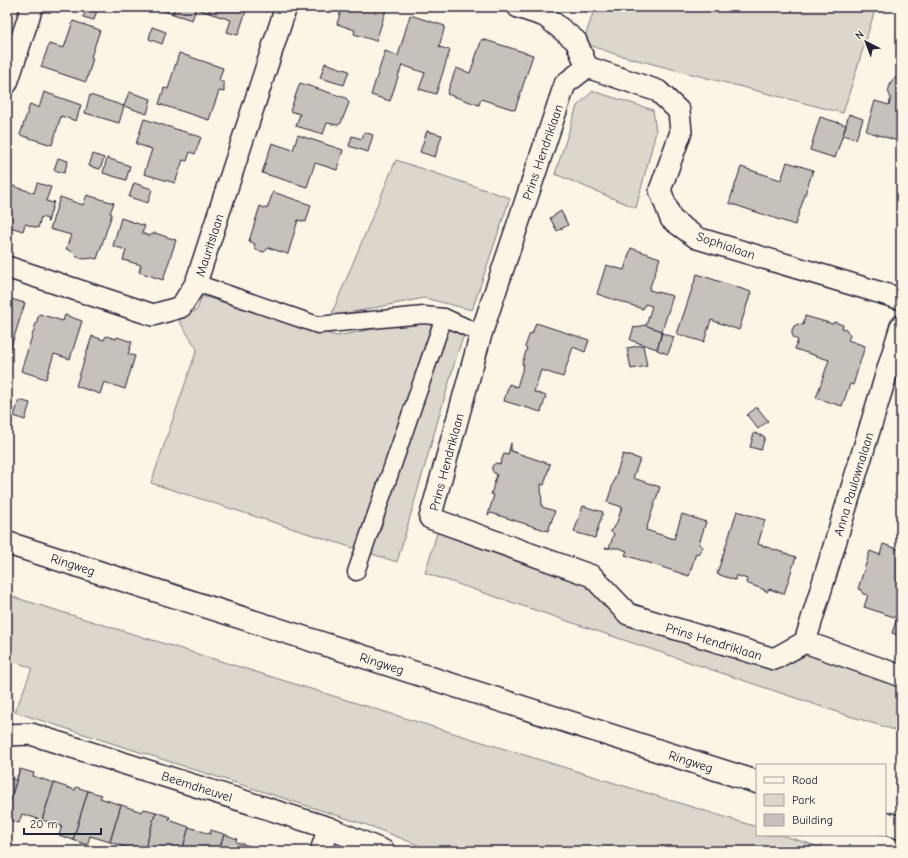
<svg xmlns="http://www.w3.org/2000/svg" width="908" height="858" font-family="'Comic Neue',sans-serif">
	<rect width="100%" height="100%" fill="#fcf5e5"/>
	<filter id="ink" filterUnits="userSpaceOnUse"><feTurbulence type="fractalNoise" baseFrequency=".025" numOctaves="2"/><feDisplacementMap in="SourceGraphic" scale="8" xChannelSelector="R" yChannelSelector="G"/><feConvolveMatrix kernelMatrix="1 2 1 2 8 2 1 2 1" color-interpolation-filters="sRGB"/></filter>
	<g filter="url(#ink)">
		<g fill="#dcd6cc" stroke="#7f7c84">
			<path d="M595,7h281l-33,106 -225,-58 -35,-12z"/>
			<path d="M593,91l60,19 3,22 -20,76 -81,-34 22,-68z"/>
			<path d="M396,160l114,38 -38,112 -48,-12 -86,17 -6,-2z"/>
			<path d="M202,296l135,40 87,-17 42,11 -8,21 -61,211 -246,-79 46,-134 -19,-30 19,-9z"/>
			<path d="M438,530l143,49 46,40 142,44 20,1 23,-12 89,30v50l-58,-18 -418,-141z"/>
			<path d="M7,595l750,232v8h24l52,16h-400l-63,-25 -355,-114 17,-44 -25,-9z"/>
		</g>
		<g fill="#c6c1bb" stroke="#22223b">
			<path d="M87,7l10,3 -3,10 -11,-3z"/>
			<path d="M162,7h13l-2,7 -12,-4z"/>
			<path d="M175,7h36l-2,6 -13,-4 -4,11 -19,-6z"/>
			<path d="M211,7h31l5,1 -9,27 -11,-3 4,-12 -22,-7z"/>
			<path d="M342,7h45l-11,34 -22,-7 1,-4 -18,-6z"/>
			<path d="M410,15l35,11 -6,21 11,3 -14,44 -17,-5 6,-16 -23,-8 -12,36 -19,-6 14,-44 13,5z"/>
			<path d="M73,21l27,9 -9,27 2,1 -7,24 -45,-15 8,-23 15,4z"/>
			<path d="M152,27l14,5 -4,12 -13,-5z"/>
			<path d="M482,39l51,16 -18,55 -34,-11 -2,6 -32,-11 9,-26 14,5z"/>
			<path d="M179,53l44,15 -4,12 5,3v9l-5,-1 -10,29 -50,-16 5,-16 4,1z"/>
			<path d="M325,63l24,8 -5,14 -24,-7z"/>
			<path d="M901,69v73l-35,-11 9,-30 14,4 2,-7 -3,-7 4,-11 6,-3z"/>
			<path d="M300,83l46,15 3,5 -8,20 -3,2 -11,-2 -4,11 -27,-8 4,-12 -10,-3z"/>
			<path d="M44,92l37,13 -5,16 -15,-5 -9,29 -32,-10 10,-31 9,4z"/>
			<path d="M129,92l22,7 -4,15 -23,-8z"/>
			<path d="M90,95l34,11 -5,17 -34,-10z"/>
			<path d="M849,114l14,5 -7,20 -13,-4z"/>
			<path d="M820,117l26,8 -11,33 -25,-8z"/>
			<path d="M144,119l57,18 -6,17 -5,-2 -3,9 -4,-1 -8,23 -31,-9 8,-25 -16,-5z"/>
			<path d="M427,131l15,4 -7,22 -15,-5z"/>
			<path d="M364,132l9,3 -5,17 -19,-6 3,-10 10,3z"/>
			<path d="M298,135l45,15 -6,20 -22,-7 -8,24 -45,-14 10,-30 21,7z"/>
			<path d="M93,154l11,4 -4,11 -11,-3z"/>
			<path d="M58,158l10,3 -4,12 -10,-3z"/>
			<path d="M107,158l23,8 -4,14 -23,-7z"/>
			<path d="M787,162l26,8 -18,55 -66,-22 12,-36 40,13z"/>
			<path d="M37,183l14,4 -5,14 7,2 1,-2 -6,21h-1l1,-3 -7,-2 -3,11 -13,-4 -2,7 -16,-5v-42l27,9z"/>
			<path d="M134,183l18,6 -4,14 -19,-6z"/>
			<path d="M273,192l38,13 -5,17 -8,-2 -10,34 -19,-6 -5,4 -8,-2 -2,-4 1,-2 -6,-3 11,-35 7,3z"/>
			<path d="M87,195l27,8 -4,10 2,1 -15,45 -5,-1 -8,1 -7,-2 -6,-6 -5,-2 5,-14 -21,-6 10,-32 23,8z"/>
			<path d="M561,211l7,14 -11,6 -7,-13z"/>
			<path d="M121,218l24,8 -3,7 7,3 6,-3 21,7 -13,40 -24,-8 2,-7 -18,-5 3,-10 -13,-4z"/>
			<path d="M631,248l29,10 -11,32 24,6 -11,35 -16,-5 6,-20 -7,-2 -2,5 -46,-15 9,-29 18,5z"/>
			<path d="M697,274l54,18 -12,38 -28,-10 -7,22 -27,-8z"/>
			<path d="M7,298l18,5 -18,56z"/>
			<path d="M39,314l24,7 2,-6 17,6 -12,38 -16,-5 -8,25 -25,-8z"/>
			<path d="M805,316l28,8 1,-2 9,3 -1,3 4,1 4,7 -2,4 17,6 -12,39 -3,-1 -8,22 -26,-8 13,-38 -34,-11 3,-9 -4,-2 -2,-4v-4l2,-4 4,-2 5,1z"/>
			<path d="M536,323l53,17 -4,12 -12,-5 -10,30 -22,-7 -7,22 12,4 -5,16 -37,-11 5,-17 8,3 7,-23h-2l5,-16 -2,-1 5,-14 2,1z"/>
			<path d="M644,325l18,6 -5,18 -27,-9 4,-13 3,1z"/>
			<path d="M662,333l12,4 -6,17 -11,-4z"/>
			<path d="M92,336l12,4 2,-4 10,3 1,-2 15,5 -4,12 7,2 -10,33 -21,-7 -4,12 -24,-8z"/>
			<path d="M643,345l4,21 -16,3 -4,-21z"/>
			<path d="M19,400l11,3 -5,17 -11,-4z"/>
			<path d="M757,407l11,14 -10,8 -11,-14z"/>
			<path d="M754,433l11,4 -4,13 -11,-3z"/>
			<path d="M511,443v8l39,13 -6,21 -3,-1 1,23 13,4 -7,20 -57,-18 -3,2 6,-20 -3,-1 6,-20 -3,-1 -2,-3v-4l4,-3 4,1 4,-10 4,1z"/>
			<path d="M623,454l17,5 -7,19 27,9 -14,43 28,9 8,-25 24,8 -7,22 4,3 -5,7 -2,-1 -7,23 -64,-21 2,-4 -8,-3h-14h4l5,-14 -4,-3 6,-6 6,-18 -15,-5z"/>
			<path d="M901,479v19l-6,-2z"/>
			<path d="M583,506l20,6 -8,26 -21,-6z"/>
			<path d="M737,511l28,9 -7,24 38,13 -12,37 -15,-5 -2,3 -3,-1 1,-1 -19,-7 1,-4 -11,-4 -1,5 -18,-6z"/>
			<path d="M883,544l18,6v23l-5,16 5,2v45l-9,-3 5,-15 -33,-11 4,-12 -5,-1 -2,-4 -3,-1 12,-38 10,4z"/>
			<path d="M20,769l-13,42v-34l9,3z"/>
			<path d="M20,769l14,4 -1,3 21,7 -12,37 -20,-6 -3,9 -12,-4v-8z"/>
			<path d="M54,783l21,7 1,-3 12,4 -15,49 -14,-5 3,-9 -20,-6z"/>
			<path d="M88,791l14,4 -2,3 21,7 -11,37 -20,-6 -3,9 -14,-5z"/>
			<path d="M121,805l21,7 2,-3 12,3 -12,39h-15v-3l-19,-6z"/>
			<path d="M156,812l14,5 -1,3 20,7 -7,24h-38z"/>
			<path d="M189,827l21,7 1,-4 13,4 -5,17h-37z"/>
			<path d="M224,834l13,5 -1,3 21,6 -1,3h-37z"/>
		</g>
		<g fill="none" stroke-linecap="round" stroke-linejoin="round">
			<g stroke="#22223b" stroke-width="19">
				<g id="pedestrian">
					<path d="M196,283l122,42 106,-10 20,2 37,17"/>
					<path d="M356,572l88,-255"/>
				</g>
			</g>
			<g stroke="#22223b" stroke-width="24">
				<g id="minor">
					<path d="M518,7l27,9 31,25 11,26 -22,17 -84,250 -51,184 162,58 36,38 146,45 31,-17 96,34"/>
					<path d="M587,67l71,24 21,20 2,21 -21,58 11,29 26,19 201,60 3,-2"/>
					<path d="M7,83l25,-76"/>
					<path d="M7,267l146,48 28,-8 15,-24 90,-276"/>
					<path d="M805,642l96,-316"/>
					<path d="M7,735l24,-1 298,94 55,23"/>
					<path d="M321,851l8,-23"/>
				</g>
			</g>
			<g stroke="#22223b" stroke-width="25">
				<g id="secondary">
					<path d="M7,543l750,239"/>
					<path d="M885,823l16,5"/>
				</g>
			</g>
			<use href="#pedestrian" stroke="#fcf5e5" stroke-width="16"/>
			<use href="#minor" stroke="#fcf5e5" stroke-width="21"/>
			<use href="#secondary" stroke="#fcf5e5" stroke-width="22"/>
		</g>
	</g>
	<g text-anchor="middle" stroke-width="3" stroke-linejoin="round" paint-order="stroke">
		<g font-size="13" fill="#22223b" stroke="#fcf5e5">
			<text transform="translate(542 152) rotate(-71)" y="5">Prins Hendriklaan</text>
			<text transform="translate(209 245) rotate(-72)" y="5">Mauritslaan</text>
			<text transform="translate(726 245) rotate(19)" y="5">Sophialaan</text>
			<text transform="translate(446 462) rotate(-75)" y="5">Prins Hendriklaan</text>
			<text transform="translate(853 484) rotate(-73)" y="5">Anna Paulownalaan</text>
			<text transform="translate(73 564) rotate(18)" y="5">Ringweg</text>
			<text transform="translate(714 641) rotate(17)" y="5">Prins Hendriklaan</text>
			<text transform="translate(382 663) rotate(18)" y="5">Ringweg</text>
			<text transform="translate(691 761) rotate(18)" y="5">Ringweg</text>
			<text transform="translate(197 786) rotate(18)" y="5">Beemdheuvel</text>
		</g>
	</g>
	<rect width="908" height="858" fill="none" stroke="#fcf5e5" stroke-width="24"/>
	<rect x="12" y="12" width="884" height="834" fill="none" stroke="#22223b" stroke-width="1.5" filter="url(#ink)"/>
	<rect x="756" y="764" width="130" height="72" fill="#fcf5e5" stroke="#a5a1a1"/>
	<rect x="764" y="777" width="20" height="6" fill="#fcf5e5" stroke="#a5a1a1"/>
	<text x="792" y="784" font-size="12" fill="#22223b">Road</text>
	<rect x="764" y="794" width="20" height="12" fill="#dcd6cc" stroke="#a5a1a1"/>
	<text x="792" y="804" font-size="12" fill="#22223b">Park</text>
	<rect x="764" y="814" width="20" height="12" fill="#c6c1bb" stroke="#a5a1a1"/>
	<text x="792" y="824" font-size="12" fill="#22223b">Building</text>
	<g transform="translate(866 42) rotate(318)" stroke="#fcf5e5" stroke-width="3" paint-order="stroke">
	<path d="M0-3L7 15L0 10L-7 15Z" fill="#22223b"/>
	<text y="-6" font-size="11" font-weight="bold" text-anchor="middle" fill="#22223b">N</text>
	</g>
	<path d="M24 828v6h77v-6" fill="none" stroke="#22223b" stroke-width="2"/>
	<text x="30" y="828" font-size="12" fill="#22223b" stroke="#fcf5e5" stroke-width="3" paint-order="stroke">20 m</text>
</svg>
